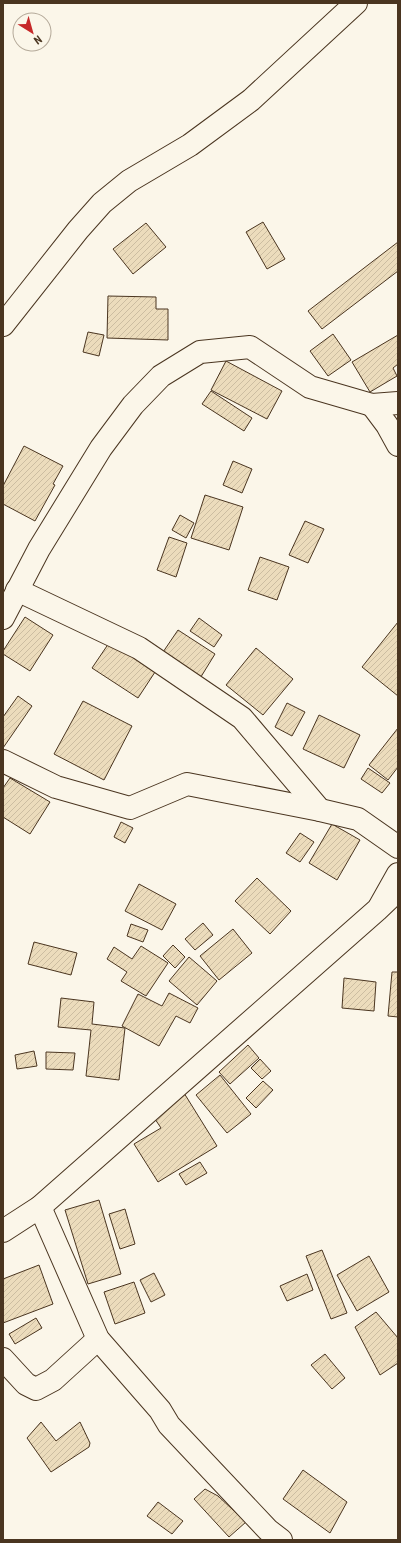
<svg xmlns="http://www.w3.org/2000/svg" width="401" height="1543" font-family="'Roboto Condensed',sans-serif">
	<defs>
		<pattern id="building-hatch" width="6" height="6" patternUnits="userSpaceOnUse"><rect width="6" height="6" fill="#ecdcbc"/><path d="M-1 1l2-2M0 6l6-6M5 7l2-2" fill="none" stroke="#ccbda1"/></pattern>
	</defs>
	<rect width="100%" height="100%" fill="#fbf6e9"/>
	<g fill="url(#building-hatch)" stroke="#4a3520">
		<path d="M263,222l22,37 -18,10 -21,-37z"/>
		<path d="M146,223l20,24 -33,27 -20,-25z"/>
		<path d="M398,242v29l-76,58 -14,-18z"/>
		<path d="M108,296l48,1v12h12v31l-61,-2z"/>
		<path d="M88,332l16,3 -5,21 -16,-4z"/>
		<path d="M333,334l18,26 -23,16 -18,-25z"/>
		<path d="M398,335v29l-5,4 4,8 -27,16 -18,-30z"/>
		<path d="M226,361l56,30 -15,28 -56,-29z"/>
		<path d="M211,391l41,27 -8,13 -42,-27z"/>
		<path d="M24,446l39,20 -10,18 2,1 -20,36 -32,-17v-18z"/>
		<path d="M233,461l19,8 -10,24 -19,-8z"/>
		<path d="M205,495l38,12 -14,43 -38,-12z"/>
		<path d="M180,515l14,8 -8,15 -14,-8z"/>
		<path d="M305,521l19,8 -16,34 -19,-8z"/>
		<path d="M169,537l18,6 -11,34 -19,-7z"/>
		<path d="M260,557l29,10 -12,33 -29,-10z"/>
		<path d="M25,617l28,18 -23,36 -27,-17v-3z"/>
		<path d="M199,618l23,17 -8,12 -24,-16z"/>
		<path d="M398,622v74l-36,-29z"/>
		<path d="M178,630l37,24 -16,26 -38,-25z"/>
		<path d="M111,640l46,29 -19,29 -46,-30z"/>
		<path d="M256,648l37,31 -30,36 -37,-30z"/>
		<path d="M18,696l14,10 -29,42v-31z"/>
		<path d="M83,701l49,25 -28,54 -50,-26z"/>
		<path d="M287,703l18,9 -13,24 -17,-9z"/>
		<path d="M319,715l41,20 -16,33 -41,-19z"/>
		<path d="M398,728v39l-10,13 -19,-15z"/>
		<path d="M368,768l22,15 -8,10 -21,-14z"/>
		<path d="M10,778l40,24 -20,32 -27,-17v-29z"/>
		<path d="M121,822l12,6 -8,15 -11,-6z"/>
		<path d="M332,824l28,16 -23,40 -28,-17z"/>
		<path d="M300,833l14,9 -14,20 -14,-9z"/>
		<path d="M257,878l34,33 -21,23 -35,-33z"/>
		<path d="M139,884l37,20 -14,26 -37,-19z"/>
		<path d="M203,923l10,12 -18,15 -10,-11z"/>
		<path d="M131,924l17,6 -5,12 -16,-6z"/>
		<path d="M233,929l19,24 -33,27 -19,-24z"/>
		<path d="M34,942l43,11 -6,22 -43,-11z"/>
		<path d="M173,945l12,12 -10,11 -12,-12z"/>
		<path d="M141,946l27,17 -22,33 -25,-15 6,-9 -20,-13 7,-12 18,12z"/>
		<path d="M189,957l28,24 -20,24 -28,-24z"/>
		<path d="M392,972h6v45l-10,-1z"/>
		<path d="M344,978l32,4 -2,29 -32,-3z"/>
		<path d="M169,993l29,15 -8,15 -14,-7 -17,30 -37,-20 16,-32 24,12z"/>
		<path d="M61,998l33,4 -2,22 33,4 -6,52 -33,-4 5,-46 -33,-3z"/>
		<path d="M248,1045l11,13 -29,26 -11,-12z"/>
		<path d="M34,1051l3,15 -20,3 -2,-14z"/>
		<path d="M46,1052l29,1 -2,17 -27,-1z"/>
		<path d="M260,1059l11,12 -9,8 -11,-11z"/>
		<path d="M220,1075l31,39 -24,19 -31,-38z"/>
		<path d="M263,1081l10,9 -17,18 -10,-10z"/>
		<path d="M184,1093l33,53 -59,36 -24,-38 27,-16 -10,-15z"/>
		<path d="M200,1162l7,11 -21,12 -7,-11z"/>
		<path d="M99,1200l22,74 -33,10 -23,-74z"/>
		<path d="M125,1209l10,35 -15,5 -11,-35z"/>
		<path d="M322,1250l25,63 -16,6 -25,-63z"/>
		<path d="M369,1256l20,36 -32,19 -20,-36z"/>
		<path d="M39,1265l14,39 -50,19v-44z"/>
		<path d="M154,1273l11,22 -14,7 -11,-22z"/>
		<path d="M307,1274l6,16 -26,11 -7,-15z"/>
		<path d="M134,1282l11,31 -30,11 -11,-32z"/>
		<path d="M376,1312l22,26v25l-18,12 -25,-48z"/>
		<path d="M36,1318l6,10 -27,16 -6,-10z"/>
		<path d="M325,1354l20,24 -13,11 -21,-24z"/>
		<path d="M41,1422l15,19 24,-19 10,21 -1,4 -38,25 -24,-34z"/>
		<path d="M303,1470l44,32 -17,31 -47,-34z"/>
		<path d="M205,1489l13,7 28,26 -17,15 -35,-38z"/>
		<path d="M158,1502l25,19 -11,13 -25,-18z"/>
	</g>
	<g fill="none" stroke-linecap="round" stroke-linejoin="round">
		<g stroke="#4a3520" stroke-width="24">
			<g id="minor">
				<path d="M3,325l75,-95 24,-27 27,-22 61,-36 61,-45 105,-97"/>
				<path d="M372,405l15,20 11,20"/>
				<path d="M17,590l122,58 103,70 78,92"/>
				<path d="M3,618l36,-69 62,-101 32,-43 28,-29 39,-24 50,-5 60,40 62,18 26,-2"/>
				<path d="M3,761l53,26 74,21 57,-24 133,26 38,9 40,28"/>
				<path d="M380,906l18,-32"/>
				<path d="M40,1207l58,132 62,71 9,15 99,105 13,10"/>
				<path d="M3,1359l23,25 10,5 17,-9 45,-41"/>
			</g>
		</g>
		<g stroke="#4a3520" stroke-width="24">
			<path id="major" d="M3,1231l37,-24 337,-297 21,-20"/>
		</g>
		<use href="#minor" stroke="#fbf6e9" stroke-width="22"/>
		<use href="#major" stroke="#fbf6e9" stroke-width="22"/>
	</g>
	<rect width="401" height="1543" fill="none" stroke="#4a3520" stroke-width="8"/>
	<g transform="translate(32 32) rotate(143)"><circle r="19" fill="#fbf6e9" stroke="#b4a999"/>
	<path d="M0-3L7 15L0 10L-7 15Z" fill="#c62828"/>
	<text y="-6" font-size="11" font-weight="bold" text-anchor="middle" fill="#4a3520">N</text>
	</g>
</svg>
